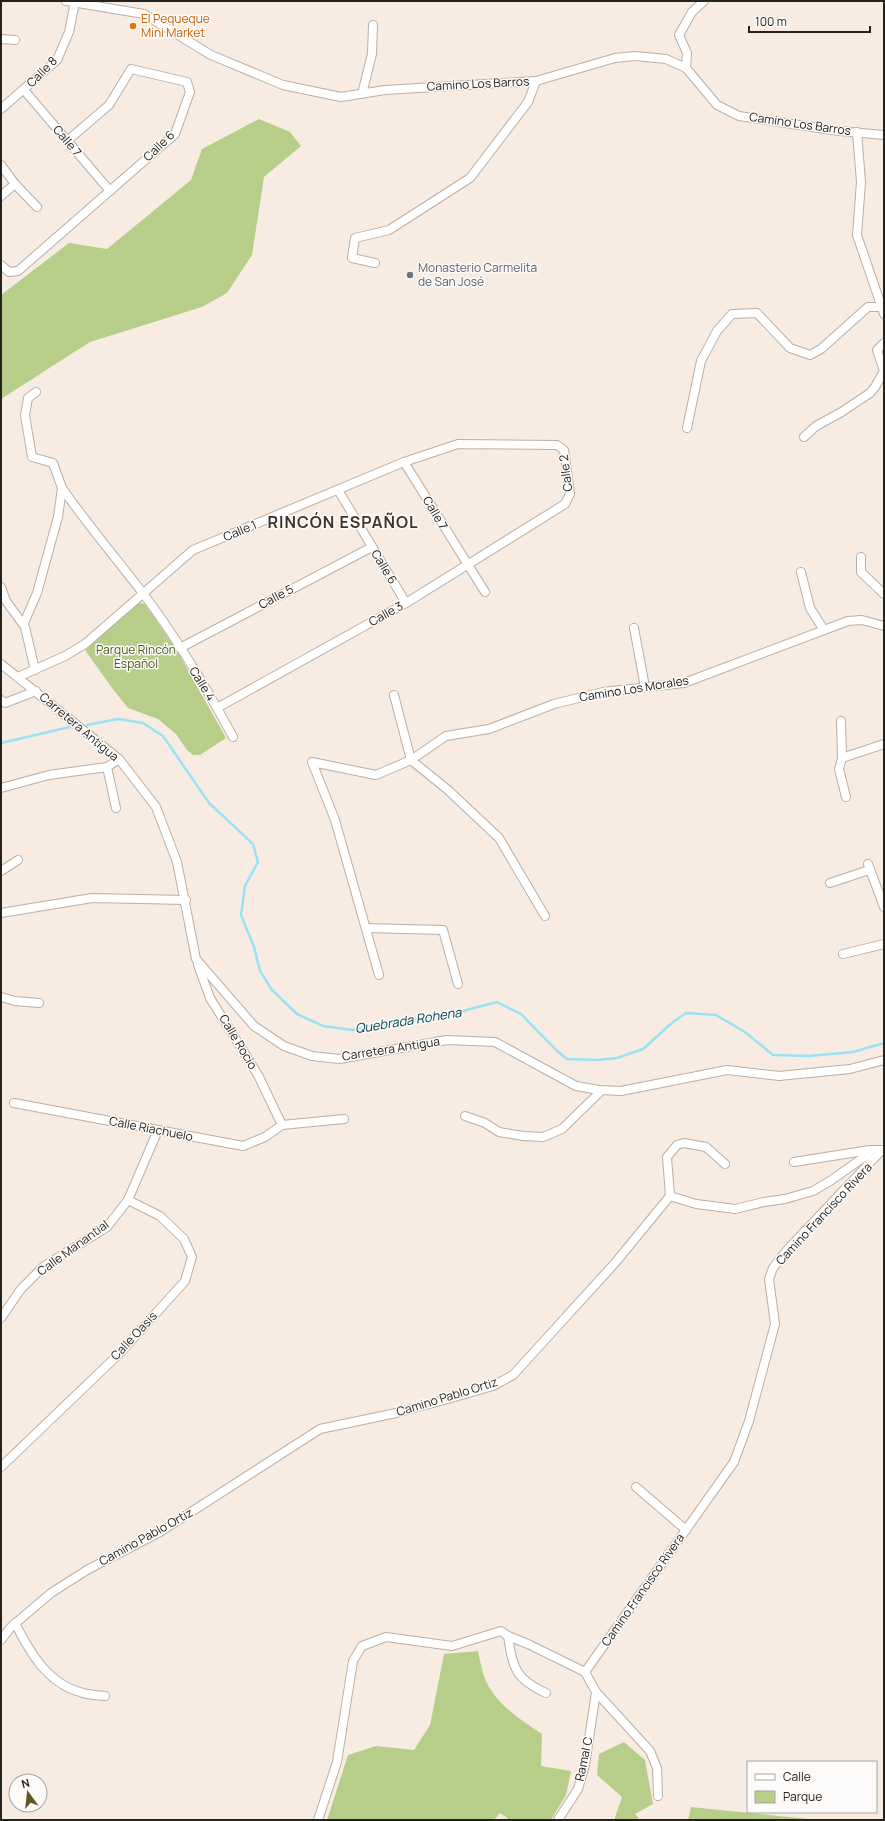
<svg xmlns="http://www.w3.org/2000/svg" width="885" height="1821" font-family="Manrope,sans-serif">
	<rect width="100%" height="100%" fill="#f8ece2"/>
	<g fill="#b7ce8a">
		<path d="M259,119l31,13 11,14 -37,31 -12,78 -25,38 -25,14 -112,35 -89,57v-104l68,-52 38,6 84,-69 11,-31z"/>
		<path d="M139,603l6,1 31,45 50,89 -26,17h-7l-6,-5 -11,-16 -18,-15 -30,-11 -16,-20 -27,-38 51,-46z"/>
		<path d="M478,1651c2,9 4,21 8,30 10,23 36,40 56,53l-1,32 30,5 -5,24 -15,25h-41l-10,-7 -6,7h-167l21,-65 28,-9 38,4 16,-25 14,-71z"/>
		<path d="M624,1742l21,18 8,44 -18,10 5,6h-26l8,-23 -25,-22 2,-21z"/>
		<path d="M691,1807l118,12v1h-121z"/>
	</g>
	<g fill="none" stroke-linecap="round" stroke-linejoin="round">
		<g stroke="#9ae2f5" stroke-width="2.5">
			<path d="M87,725l31,-6 25,4 20,13 46,67 44,41 5,18 -13,24 -4,29 13,32 6,24 12,19 25,24 26,12 29,4 103,-17 42,-11 24,12 36,37 10,8 30,1 20,-2 26,-9 30,-27 13,-9 30,2 29,17 28,23 35,1 45,-4 31,-9"/>
			<path d="M1,743l69,-16"/>
		</g>
		<g stroke="#baafa6" stroke-width="10">
			<g id="minor">
				<path d="M66,1l78,13 67,41 72,30 58,12 44,-7 151,-9 79,-23 20,-2 31,3 20,9 31,37 22,11 100,15 45,4"/>
				<path d="M1,39l14,1"/>
				<path d="M686,68l1,-15 -8,-18 13,-23 12,-11"/>
				<path d="M24,90l86,101"/>
				<path d="M362,94l10,-40 1,-29"/>
				<path d="M1,109l56,-49 12,-28 6,-30"/>
				<path d="M857,132l4,50 -4,53 27,79"/>
				<path d="M1,165l14,19 22,23"/>
				<path d="M1,196l14,-12"/>
				<path d="M375,263l-23,-5 3,-20 34,-8 81,-52 58,-76 8,-21"/>
				<path d="M1,265l8,7 9,-1 157,-137 15,-42 -3,-10 -56,-13 -22,36 -42,36"/>
				<path d="M687,428l14,-67 16,-30 15,-17 25,-1 33,35 20,7 11,-6 47,-42h13"/>
				<path d="M804,437l12,-11 24,-13 30,-20 5,-6 9,-16 -7,-21 7,-7"/>
				<path d="M404,462l81,130"/>
				<path d="M62,488c25,36 53,69 80,104 34,45 64,95 91,145"/>
				<path d="M338,490l68,113"/>
				<path d="M861,557v15l23,22"/>
				<path d="M801,572l9,36 14,22"/>
				<path d="M1,587l5,14 19,26 10,43"/>
				<path d="M24,623l13,-30 21,-76 4,-29 -9,-25 -21,-6 -7,-42 3,-17 8,-6"/>
				<path d="M634,628l11,59"/>
				<path d="M180,648l192,-101"/>
				<path d="M1,664l118,95 37,48 21,55 19,97 58,67 30,20 28,10 27,3 108,-19 48,2 81,44 23,4 22,1 106,-21 52,6 71,-7 34,-9"/>
				<path d="M18,677l47,-21 20,-12 108,-94 211,-88 54,-18 99,1 7,5 6,44 -5,10 -159,99 -189,105"/>
				<path d="M394,695l17,65 37,30 51,48 46,78"/>
				<path d="M1,700l4,3 31,-12"/>
				<path d="M841,721l1,37"/>
				<path d="M107,767l9,41"/>
				<path d="M1,788l48,-13 58,-8 12,-8"/>
				<path d="M846,797l-7,-28 3,-11 42,-14"/>
				<path d="M868,864l16,43"/>
				<path d="M1,871l17,-11"/>
				<path d="M830,883l39,-13"/>
				<path d="M1,913l91,-15 94,2"/>
				<path d="M366,928l77,2 15,54"/>
				<path d="M843,954l41,-10"/>
				<path d="M198,965l12,33 48,77 24,50"/>
				<path d="M379,975l-44,-155 -23,-58 64,13 35,-15 35,-24 43,-7 65,-25 49,-12 81,-9 164,-62 14,-1 22,6"/>
				<path d="M1,997l14,4 24,2"/>
				<path d="M14,1103l229,43 22,-9 17,-12"/>
				<path d="M465,1116l20,7 14,9 24,4 20,1 19,-8 39,-38"/>
				<path d="M282,1125l62,-6"/>
				<path d="M794,1162l76,-12"/>
				<path d="M670,1196l26,8 39,5 29,-7 21,-3 28,-8 17,-10 37,-26 3,-5h14"/>
				<path d="M670,1196l-3,-39 10,-12 7,-2 22,4 19,17"/>
				<path d="M1,1318l20,-29 22,-22 64,-40 21,-27 30,-70"/>
				<path d="M1,1467l120,-115 64,-71 7,-24 -8,-18 -24,-23 -32,-16"/>
				<path d="M636,1487l50,43"/>
				<path d="M15,1623c14,28 32,60 65,69 8,3 16,3 25,4"/>
				<path d="M508,1636c5,32 7,43 38,57"/>
				<path d="M1,1640l10,-13 40,-34 36,-23 73,-38 160,-103 76,-16 48,-13 49,-14 20,-11 102,-112 55,-67"/>
				<path d="M585,1672l149,-210 15,-41 26,-97 -6,-45 4,-11 14,-18 95,-100"/>
				<path d="M585,1672l11,20 54,59 7,17 1,28"/>
				<path d="M318,1820l19,-58 16,-101 9,-15 24,-9 66,9 49,-15 7,5 20,8 57,28"/>
				<path d="M558,1820l20,-31 7,-24 11,-73"/>
			</g>
		</g>
		<use href="#minor" stroke="#fff" stroke-width="8"/>
	</g>
	<circle fill="#e8710a" stroke="#fdfbf9" stroke-width="1.5" cx="133" cy="26" r="4"/>
	<circle fill="#6b7280" stroke="#fdfbf9" stroke-width="1.5" cx="410" cy="275" r="4"/>
	<g text-anchor="middle" stroke-width="3" stroke-linejoin="round" paint-order="stroke">
		<g font-size="12" fill="#c56008" stroke="#fdfbf9" text-anchor="start">
			<text x="141" y="23">El Pequeque<tspan x="141" dy="14">Mini Market</tspan></text>
		</g>
		<g font-size="12" fill="#25211d" stroke="#fdfbf9">
			<text transform="translate(42 72) rotate(-45)" y="4">Calle 8</text>
			<text transform="translate(478 84) rotate(-3)" y="4">Camino Los Barros</text>
			<text transform="translate(800 124) rotate(8)" y="4">Camino Los Barros</text>
			<text transform="translate(67 141) rotate(50)" y="4">Calle 7</text>
			<text transform="translate(159 146) rotate(-44)" y="4">Calle 6</text>
			<text transform="translate(566 473) rotate(-97)" y="4">Calle 2</text>
			<text transform="translate(435 513) rotate(59)" y="4">Calle 7</text>
			<text transform="translate(240 531) rotate(-23)" y="4">Calle 1</text>
			<text transform="translate(384 567) rotate(59)" y="4">Calle 6</text>
			<text transform="translate(276 597) rotate(-28)" y="4">Calle 5</text>
			<text transform="translate(386 614) rotate(-29)" y="4">Calle 3</text>
			<text transform="translate(202 684) rotate(58)" y="4">Calle 4</text>
			<text transform="translate(634 689) rotate(-9)" y="4">Camino Los Morales</text>
			<text transform="translate(79 727) rotate(40)" y="4">Carretera Antigua</text>
			<text transform="translate(238 1042) rotate(59)" y="4">Calle Rocío</text>
			<text transform="translate(391 1049) rotate(-9)" y="4">Carretera Antigua</text>
			<text transform="translate(151 1129) rotate(11)" y="4">Calle Riachuelo</text>
			<text transform="translate(824 1214) rotate(-47)" y="4">Camino Francisco Rivera</text>
			<text transform="translate(73 1248) rotate(-36)" y="4">Calle Manantial</text>
			<text transform="translate(134 1336) rotate(-47)" y="4">Calle Oasis</text>
			<text transform="translate(447 1397) rotate(-17)" y="4">Camino Pablo Ortiz</text>
			<text transform="translate(146 1537) rotate(-29)" y="4">Camino Pablo Ortiz</text>
			<text transform="translate(643 1590) rotate(-55)" y="4">Camino Francisco Rivera</text>
			<text transform="translate(584 1759) rotate(-78)" y="4">Ramal C</text>
		</g>
		<g font-size="12" fill="#5b616d" stroke="#fdfbf9" text-anchor="start">
			<text x="418" y="272">Monasterio Carmelita<tspan x="418" dy="14">de San José</tspan></text>
		</g>
		<g font-size="12" fill="#485b17" stroke="#fdfbf9">
			<text x="136" y="654">Parque Rincón<tspan x="136" dy="14">Español</tspan></text>
		</g>
		<g font-size="13" font-style="italic" fill="#00414e" stroke="#fdfbf9">
			<text transform="translate(408 1020) rotate(-9)" y="5">Quebrada Rohena</text>
		</g>
		<g font-size="16" font-weight="bold" letter-spacing="1" fill="#3c332b" stroke="#fdfbf9">
			<text x="343" y="528">RINCÓN ESPAÑOL</text>
		</g>
	</g>
	<rect width="885" height="1821" fill="none" stroke="#25211d" stroke-width="4"/>
	<rect x="747" y="1761" width="130" height="52" fill="#fdfbf9" stroke="#a7a4a1"/>
	<rect x="755" y="1774" width="20" height="6" fill="#ffffff" stroke="#a7a4a1"/>
	<text x="783" y="1781" font-size="12" fill="#25211d">Calle</text>
	<rect x="755" y="1791" width="20" height="12" fill="#b7ce8a" stroke="#a7a4a1"/>
	<text x="783" y="1801" font-size="12" fill="#25211d">Parque</text>
	<g transform="translate(28 1793) rotate(345)"><circle r="19" fill="#fdfbf9" stroke="#a7a4a1"/>
	<path d="M0-3L7 15L0 10L-7 15Z" fill="#645623"/>
	<text y="-6" font-size="11" font-weight="bold" text-anchor="middle" fill="#25211d">N</text>
	</g>
	<path d="M749 26v6h121v-6" fill="none" stroke="#25211d" stroke-width="2"/>
	<text x="755" y="26" font-size="12" fill="#25211d" stroke="#fdfbf9" stroke-width="3" paint-order="stroke">100 m</text>
</svg>
